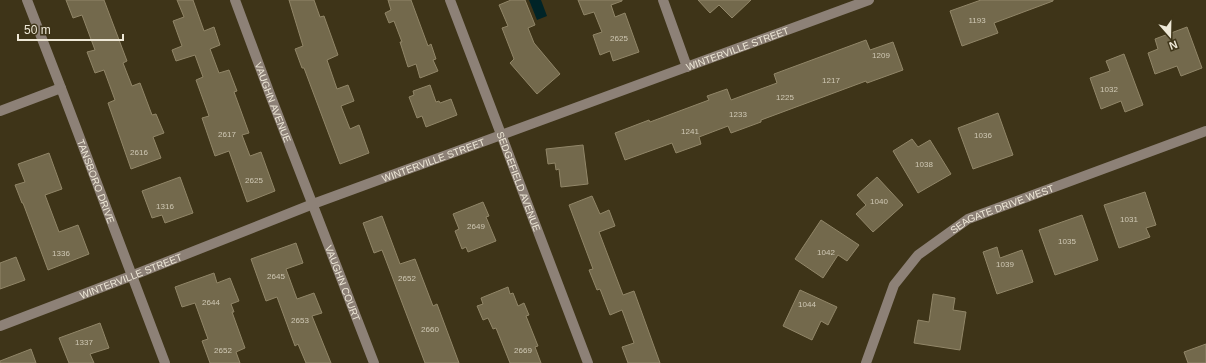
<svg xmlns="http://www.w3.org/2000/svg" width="1206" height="363" font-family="Helvetica,sans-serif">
	<rect width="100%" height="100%" fill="#3e3418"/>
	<path fill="#002427" d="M529,0h12l6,16 -10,4z"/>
	<g fill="#73694c" stroke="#918668">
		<path d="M66,0h38l23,61 -4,2 9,23 8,-3 12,32 4,-1 8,19 -11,4 8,21 -30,11 -23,-66 7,-3 -11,-30 -9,3 -8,-21 8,-2 -13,-35 -9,3z"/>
		<path d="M177,0h16l11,31 10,-4 6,18 -10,4 9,24 10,-3 8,21 -3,1 15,41 -7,2 8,21 11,-4 14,39 -28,11 -18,-51 -14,5 -13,-38 7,-2 -13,-36 7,-3 -8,-22 -19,6 -4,-11 10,-4 -9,-25 11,-4z"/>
		<path d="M289,0h25l6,17 4,-1 14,39 -11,5 10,29 11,-4 6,16 -13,5 9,23 9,-4 10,28 -29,11 -36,-96h-2l-7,-19 8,-3z"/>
		<path d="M388,0h23l17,46 3,-2 5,15 -3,1 5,11 -18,7 -4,-14 -8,3 -8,-25h2l-8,-21 -5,2 -4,-10 6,-3z"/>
		<path d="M511,0h14l10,25 -7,3 6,15 26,31 -23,20 -27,-31 4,-4 -12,-31 6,-2 -9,-21z"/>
		<path d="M578,0h44v1l-11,4 4,12 10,-4 14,39 -26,9 -3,-10 -10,4 -7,-20 9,-3 -8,-20 -10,3z"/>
		<path d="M698,0h53l-19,18 -13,-13 -9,8z"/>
		<path d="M981,0h72v1l-59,22 4,10 -36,13 -12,-35z"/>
		<path d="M1187,27l15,41 -21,8 -4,-10 -22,8 -7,-21 10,-4 -3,-10z"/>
		<path d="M866,40l4,10 23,-8 10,28 -36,13 -1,-2 -105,39v2l-30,11 -3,-7 -29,11 2,7 -25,9 -4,-10 -47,17 -10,-27 34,-13 1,2 59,-22 -2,-4 20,-7 4,11 46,-17 -3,-9z"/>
		<path d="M1124,54l19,51 -18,7 -4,-11 -20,8 -11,-31 20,-7 -4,-10z"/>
		<path d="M430,85l6,17 3,-1 1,2 11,-4 6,16 -31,12 -4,-11 -5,2 -8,-21 5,-2 -1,-4z"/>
		<path d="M998,113l15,42 -40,14 -15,-41z"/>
		<path d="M912,139l6,8 12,-7 21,34 -33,19 -25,-42z"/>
		<path d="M583,145l5,39 -27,3 -2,-18 -3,1 -1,-7 -7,1 -2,-15z"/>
		<path d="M49,153l13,36 -17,6 14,37 19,-7 11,29 -41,16 -25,-67h-1l-7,-18 10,-3 -7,-18z"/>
		<path d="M180,177l13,36 -28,10 -3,-8 -10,3 -10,-27z"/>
		<path d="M877,177l26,28 -30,27 -17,-18 10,-9 -9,-10z"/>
		<path d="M1145,192l11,33 -10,3 4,9 -31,11 -15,-43z"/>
		<path d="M592,196l8,18 9,-4 6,16 -16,6 24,63 11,-4 26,72h-32l-6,-16 12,-4 -12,-33 -12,5 -10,-26 -3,1 -8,-20 4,-1 -24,-64z"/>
		<path d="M483,202l6,14 -3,1 10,24 -28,11 -2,-5 -4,2 -7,-18 4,-2 -6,-15z"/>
		<path d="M1082,215l16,45 -43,15 -16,-45z"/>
		<path d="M382,216l18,48 15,-5 18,47 4,-2 22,59h-34l-43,-113 -8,3 -11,-30z"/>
		<path d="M821,220l38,25 -12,16 -9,-6 -15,23 -28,-19z"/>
		<path d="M296,243l7,20 -17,6 11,30 17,-6 8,20 -10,3 19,47h-25l-8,-19 -3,2 -18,-49 -11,4 -15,-42z"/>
		<path d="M997,247l3,11 22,-8 11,32 -36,12 -14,-42z"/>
		<path d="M16,257l9,23 -25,9v-26z"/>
		<path d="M214,273l3,10 13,-5 9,23 -8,3 3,8h-2l13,36 -9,4 4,11h-30l-8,-22 6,-2 -13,-36 -13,4 -7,-20z"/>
		<path d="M508,287l2,7 3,-1 5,13 6,-3 5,12 -3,1 12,30 -3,1 6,16h-31l-14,-35 -3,1 -5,-11 -5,2 -6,-14 6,-2 -2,-6z"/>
		<path d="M800,290l37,17 -9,18 -7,-4 -9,19 -29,-14z"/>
		<path d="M933,294l22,4 -2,12 13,2 -6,38 -46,-7 4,-23 11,2z"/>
		<path d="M100,323l9,25 -19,6 4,9h-25l-10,-25z"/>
		<path d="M1206,344v19h-18l-4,-11z"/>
		<path d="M31,349l5,14h-36v-2z"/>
	</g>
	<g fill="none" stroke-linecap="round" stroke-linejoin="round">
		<g stroke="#8d8177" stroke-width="10">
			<path id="s1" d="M27,0l34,88 104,275"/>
			<path id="s2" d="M235,0l36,97 103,266"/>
			<path id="s3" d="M450,0l138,363"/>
			<path d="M663,0l24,67"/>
			<path d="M0,111l61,-23"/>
			<path id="s4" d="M0,326l131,-50 182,-72 556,-204"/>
			<path id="s5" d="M866,363l28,-78 24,-30 50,-36 238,-88"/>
		</g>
	</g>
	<g text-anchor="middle" stroke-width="3" stroke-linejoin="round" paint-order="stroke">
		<g font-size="8" fill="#cfc8b4">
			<text x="977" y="23">1193</text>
			<text x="619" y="41">2625</text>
			<text x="881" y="58">1209</text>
			<text x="831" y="83">1217</text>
			<text x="1109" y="92">1032</text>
			<text x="785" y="100">1225</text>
			<text x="738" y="117">1233</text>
			<text x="690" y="134">1241</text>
			<text x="227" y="137">2617</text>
			<text x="983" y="138">1036</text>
			<text x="139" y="155">2616</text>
			<text x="924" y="167">1038</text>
			<text x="254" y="183">2625</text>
			<text x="879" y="204">1040</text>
			<text x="165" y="209">1316</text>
			<text x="1129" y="222">1031</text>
			<text x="476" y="229">2649</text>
			<text x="1067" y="244">1035</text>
			<text x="826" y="255">1042</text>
			<text x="61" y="256">1336</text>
			<text x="1005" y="267">1039</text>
			<text x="276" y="279">2645</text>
			<text x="407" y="281">2652</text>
			<text x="211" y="305">2644</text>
			<text x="807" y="307">1044</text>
			<text x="300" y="323">2653</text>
			<text x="430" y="332">2660</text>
			<text x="84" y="345">1337</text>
			<text x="223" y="353">2652</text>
			<text x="523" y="353">2669</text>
		</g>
		<g font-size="10" fill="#eee8d7" stroke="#3e3418">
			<text dy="4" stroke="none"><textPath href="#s4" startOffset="788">WINTERVILLE STREET</textPath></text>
			<text dy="4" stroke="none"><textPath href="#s2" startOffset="109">VAUGHN AVENUE</textPath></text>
			<text dy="4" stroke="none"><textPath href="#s4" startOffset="464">WINTERVILLE STREET</textPath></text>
			<text dy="4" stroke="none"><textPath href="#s1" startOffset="194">TANSBORO DRIVE</textPath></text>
			<text dy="4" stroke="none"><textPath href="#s3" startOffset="194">SEDGEFIELD AVENUE</textPath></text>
			<text dy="4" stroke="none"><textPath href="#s5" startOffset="218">SEAGATE DRIVE WEST</textPath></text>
			<text dy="4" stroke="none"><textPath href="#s4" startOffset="140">WINTERVILLE STREET</textPath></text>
			<text dy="4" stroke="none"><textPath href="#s2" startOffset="303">VAUGHN COURT</textPath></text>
		</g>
	</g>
	<g transform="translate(1170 36) rotate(160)" stroke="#3e3418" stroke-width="3" paint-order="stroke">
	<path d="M0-3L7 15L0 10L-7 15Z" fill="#eee8d7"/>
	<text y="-6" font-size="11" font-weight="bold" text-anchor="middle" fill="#eee8d7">N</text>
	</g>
	<path d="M18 34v6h105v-6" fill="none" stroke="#eee8d7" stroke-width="2"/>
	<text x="24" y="34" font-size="12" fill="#eee8d7" stroke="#3e3418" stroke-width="3" paint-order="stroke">50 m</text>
</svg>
